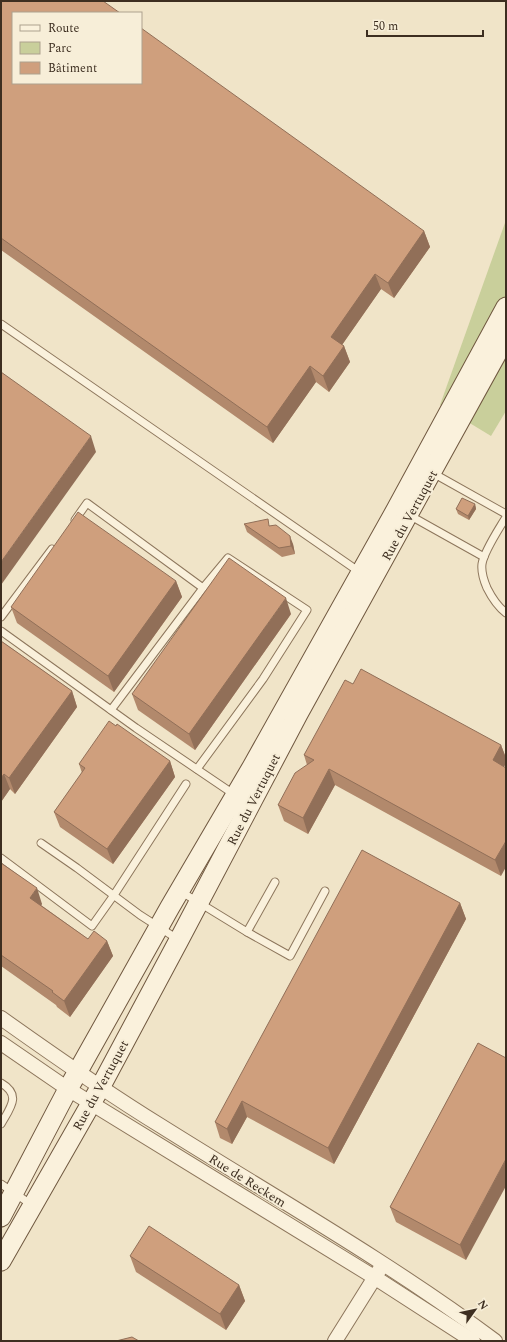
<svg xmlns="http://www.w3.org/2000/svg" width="507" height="1342" font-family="Spectral,serif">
	<rect width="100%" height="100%" fill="#f0e4c8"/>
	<path fill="#c9cf9b" d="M506,220v191l-15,25 -51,-31z"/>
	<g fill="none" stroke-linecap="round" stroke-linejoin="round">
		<g stroke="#8d765c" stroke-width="9">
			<g id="lane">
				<path d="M1,324l360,249"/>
				<path d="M431,472l75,42"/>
				<path d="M409,515l75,42"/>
				<path d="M506,517c-7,12 -22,34 -24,47 -1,8 2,17 5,24 5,10 10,18 19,25"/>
				<path d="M75,520l12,-17 116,85 25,-30 79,52 -44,69 -66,90"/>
				<path d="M1,617l51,-68"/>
				<path d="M1,631l135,97 99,67"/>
				<path d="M111,710l92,-122"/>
				<path d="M41,843l36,25 63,47 39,25"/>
				<path d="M1,858l91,68 22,-31 72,-111"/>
				<path d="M180,891l67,41 28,-50"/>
				<path d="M247,932l43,24 35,-65"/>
				<path d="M1,1083c21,12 9,25 0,41"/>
				<path d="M1,1184l31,21"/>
			</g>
		</g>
		<g stroke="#8d765c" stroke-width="16">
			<g id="street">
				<path d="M1,1018c52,37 106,75 160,108 113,71 228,136 334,215"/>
				<path d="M1,1043l67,46 306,188 99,64"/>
				<path d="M335,1341l45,-72"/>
			</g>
		</g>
		<g stroke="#6f573f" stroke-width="21">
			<g id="secondary">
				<path d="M1,1217l67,-128 102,-182 82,-140 145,-259 109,-201"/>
				<path d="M1,1261l100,-175 78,-146 119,-226 208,-377"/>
			</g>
		</g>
		<use href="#lane" stroke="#faf1dc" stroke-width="7"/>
		<use href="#street" stroke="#faf1dc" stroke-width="14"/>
		<use href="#secondary" stroke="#faf1dc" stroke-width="19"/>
	</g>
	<g fill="#b2896c">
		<path d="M1,1l423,230 6,16 -36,51 -13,-9 -39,56 2,1 6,16 -21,30 -13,-10 -43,61 -272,-193z"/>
		<path d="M475,504l1,5 -7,11 -11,-6 -2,-5z"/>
		<path d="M244,524l26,2 23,18 2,10 -13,3 -35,-25z"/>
		<path d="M176,581l6,16 -68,95 -97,-69 -6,-16z"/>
		<path d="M291,614l-96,136 -57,-40 -6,-16z"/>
		<path d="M1,641l71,50 5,16 -62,87 -5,-5 -9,13z"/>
		<path d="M353,684l148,61 5,13v5l-2,4 -3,109 -166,-91 -27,49 -24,-13 -6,-16 29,-40 -3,-10z"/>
		<path d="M170,761l5,16 -62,87 -53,-37 -6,-15 28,-39 -3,-9z"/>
		<path d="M1,863l41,41 -1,1 47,34 19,2 6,15 -43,61 -13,-10 -1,-2 -55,-39z"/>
		<path d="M460,903l6,16 -132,245 -87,-47 -15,27 -12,-6 -5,-16z"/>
		<path d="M478,1043l-12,217 -70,-38 -6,-15z"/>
		<path d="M130,1256l109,29 6,16 -19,29 -90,-58z"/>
	</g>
	<g fill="#916f58">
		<path d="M424,231l6,16 -36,51 -6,-15z"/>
		<path d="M375,274l6,15 -44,63 -6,-15z"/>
		<path d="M344,346l6,16 -21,30 -6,-16z"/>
		<path d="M310,366l6,16 -43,61 -6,-16z"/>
		<path d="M91,436l5,16 -95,133v-23z"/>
		<path d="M475,504l1,5 -7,11 -1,-4z"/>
		<path d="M290,536l3,8 2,10 -4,-8z"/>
		<path d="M176,581l6,16 -68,95 -6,-16z"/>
		<path d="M286,598l5,16 -96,136 -6,-16z"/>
		<path d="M72,691l5,16 -62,87 -6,-16z"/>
		<path d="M501,745l5,13v5l-7,13 -6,-16z"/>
		<path d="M170,761l5,16 -62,87 -6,-15z"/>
		<path d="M329,769l6,16 -27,49 -5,-16z"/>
		<path d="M4,774l6,15 -9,13v-24z"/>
		<path d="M506,841v26l-5,9 -6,-16z"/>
		<path d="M37,888l5,16 -6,9 -6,-15z"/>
		<path d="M460,903l6,16 -132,245 -6,-16z"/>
		<path d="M107,941l6,15 -43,61 -6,-16z"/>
		<path d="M242,1101l5,16 -15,27 -5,-15z"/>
		<path d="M506,1159v27l-40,74 -6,-15z"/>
		<path d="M239,1285l6,16 -19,29 -6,-16z"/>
	</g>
	<g fill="#cf9f7d" stroke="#916f58">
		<path d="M1,1h102l17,12h-107v70h128v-55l283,203 -36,52 -13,-9 -44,63 13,9 -21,30 -13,-10 -43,61 -266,-189z"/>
		<path d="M1,372l90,64 -90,126z"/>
		<path d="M462,498l13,6 -7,12 -12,-7z"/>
		<path d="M78,512l98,69 -68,95 -97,-69z"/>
		<path d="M268,519l1,7 7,-1 14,11 1,10 -12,2 -35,-24z"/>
		<path d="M229,558l57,40 -97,136 -57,-40z"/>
		<path d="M1,641l71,50 -63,87 -5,-4 -3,4z"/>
		<path d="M361,669l140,76 -8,15 13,8v73l-11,19 -166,-91 -26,49 -25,-13 17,-32 19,-13 -10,-5 41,-75 8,4z"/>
		<path d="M109,721l7,5 1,-2 53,37 -63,88 -53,-37 31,-44 -6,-4z"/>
		<path d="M362,850l98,53 -132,245 -86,-47 -15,28 -12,-7z"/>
		<path d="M1,863l36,25 -7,10 58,41 6,-8 13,10 -43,60 -12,-9 1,-1 -52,-36z"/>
		<path d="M478,1043l28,15v101l-46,86 -70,-38z"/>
		<path d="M149,1226l90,59 -19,29 -90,-58z"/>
		<path d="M132,1337l7,4h-23z"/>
	</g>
	<g text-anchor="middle" stroke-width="4" stroke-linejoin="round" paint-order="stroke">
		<g font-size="13" fill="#3d2e20" stroke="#f7eed8">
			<text transform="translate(409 515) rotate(-61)" y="5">Rue du Vertuquet</text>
			<text transform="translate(253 799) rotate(-63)" y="5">Rue du Vertuquet</text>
			<text transform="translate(100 1085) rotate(-61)" y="5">Rue du Vertuquet</text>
			<text transform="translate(248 1180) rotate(32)" y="5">Rue de Reckem</text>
		</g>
	</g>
	<rect width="507" height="1342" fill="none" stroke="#3d2e20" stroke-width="4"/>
	<rect x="12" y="12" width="130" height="72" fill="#f7eed8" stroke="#ada18e"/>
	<rect x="20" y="25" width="20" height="6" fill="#faf1dc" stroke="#ada18e"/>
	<text x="48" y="32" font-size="12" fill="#3d2e20">Route</text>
	<rect x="20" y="42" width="20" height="12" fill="#c9cf9b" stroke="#ada18e"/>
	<text x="48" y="52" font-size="12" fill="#3d2e20">Parc</text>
	<rect x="20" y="62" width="20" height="12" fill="#cf9f7d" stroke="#ada18e"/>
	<text x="48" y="72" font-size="12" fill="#3d2e20">Bâtiment</text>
	<g transform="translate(475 1310) rotate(57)" stroke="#f7eed8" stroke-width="3" paint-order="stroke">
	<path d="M0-3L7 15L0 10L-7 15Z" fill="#3d2e20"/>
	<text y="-6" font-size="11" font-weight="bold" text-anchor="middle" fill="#3d2e20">N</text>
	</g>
	<path d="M367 30v6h116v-6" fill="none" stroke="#3d2e20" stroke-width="2"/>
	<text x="373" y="30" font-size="12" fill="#3d2e20" stroke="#f7eed8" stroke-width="3" paint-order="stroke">50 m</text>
</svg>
